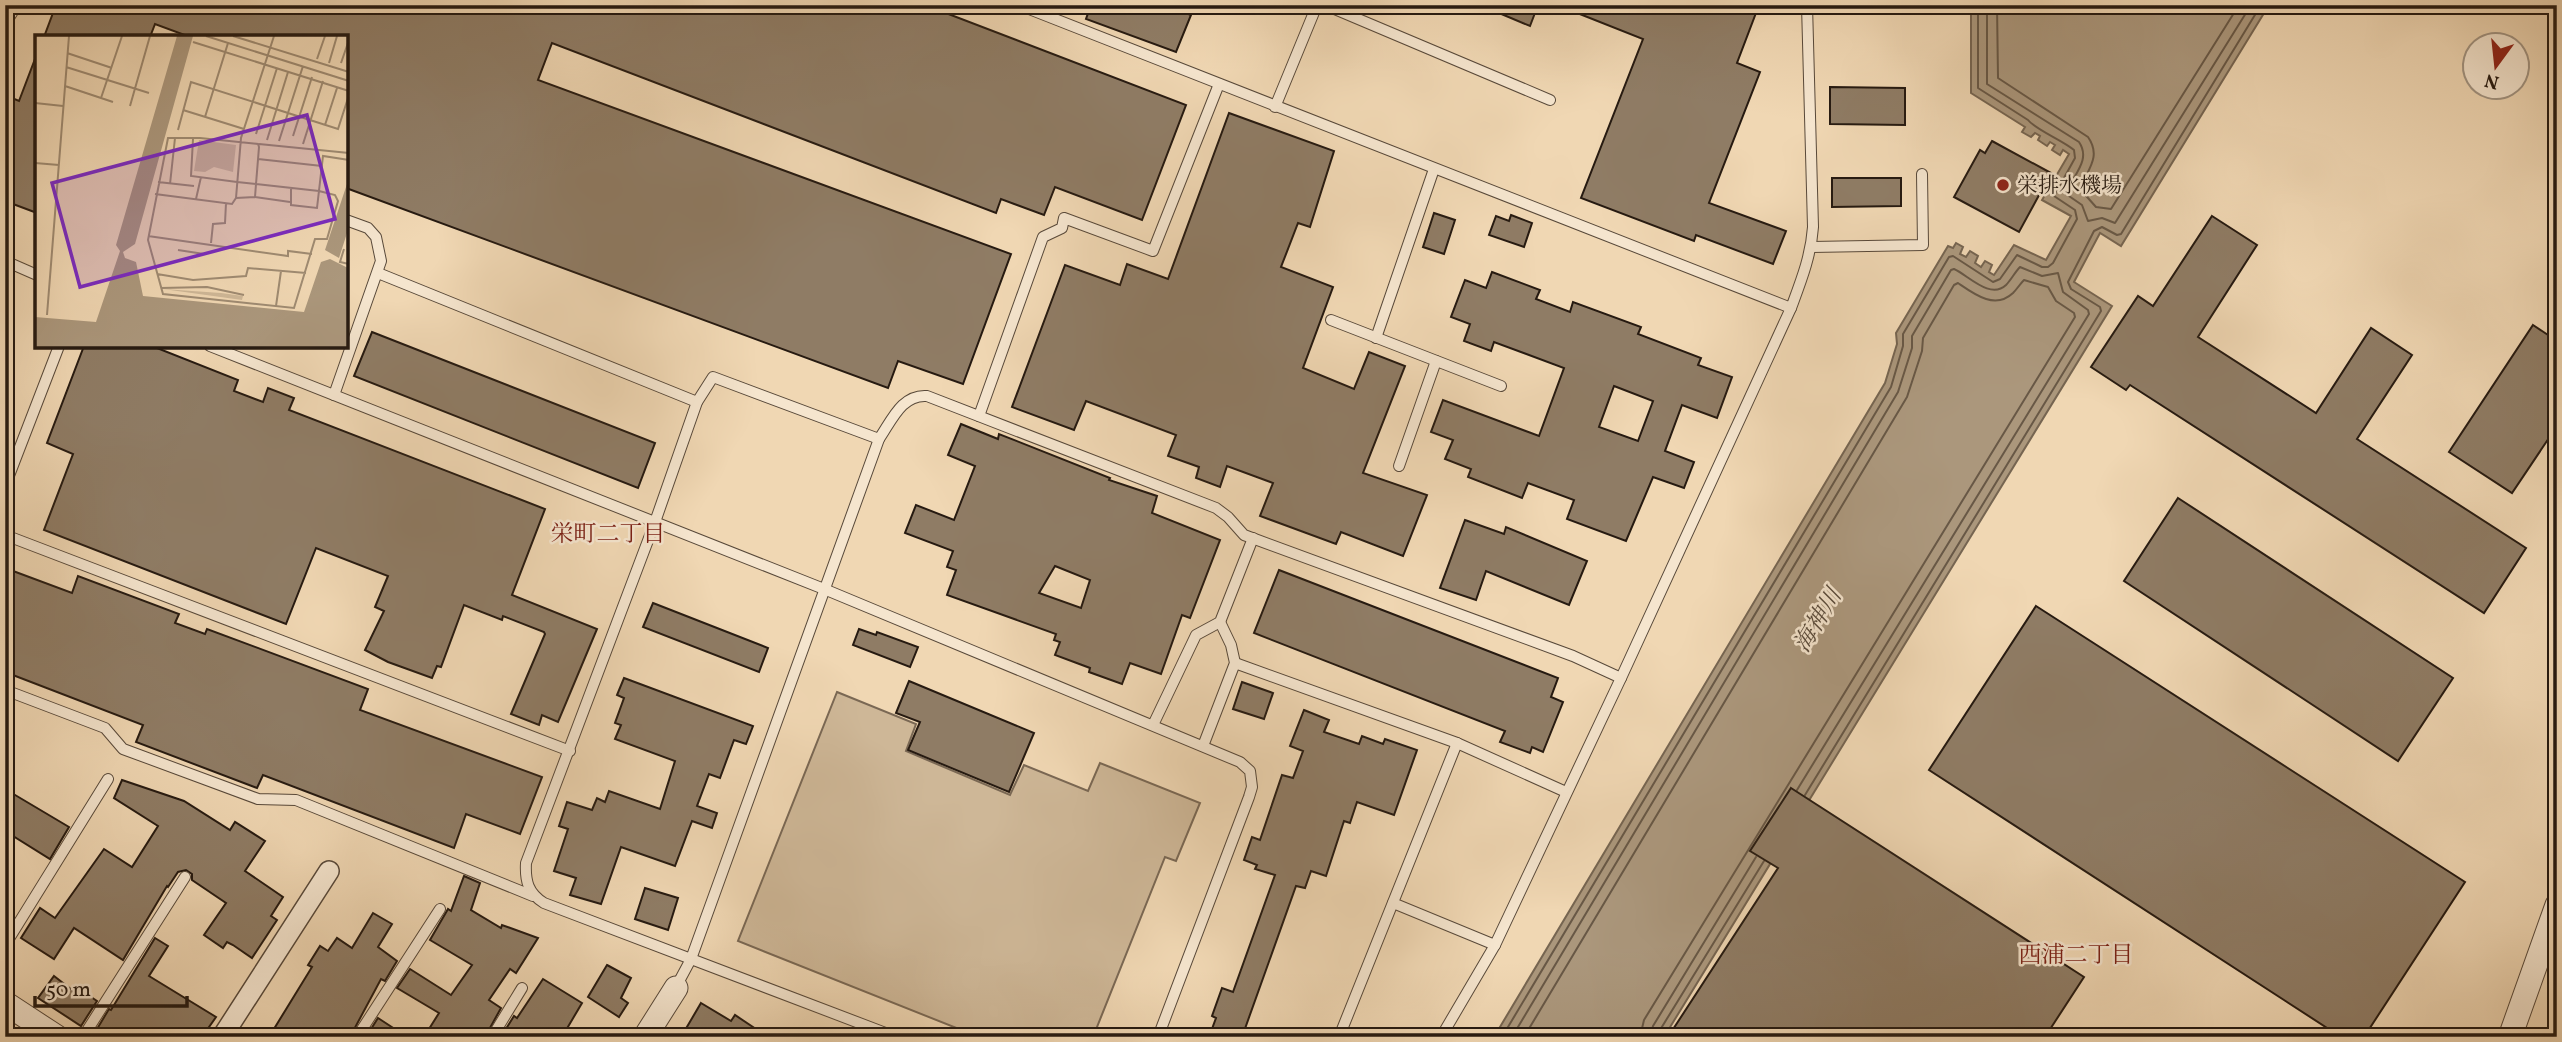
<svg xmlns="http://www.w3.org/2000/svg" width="2562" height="1042" font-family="Vollkorn,'Noto Serif JP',serif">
	<rect width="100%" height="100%" fill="#f0d7b3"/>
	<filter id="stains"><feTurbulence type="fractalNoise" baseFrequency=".00286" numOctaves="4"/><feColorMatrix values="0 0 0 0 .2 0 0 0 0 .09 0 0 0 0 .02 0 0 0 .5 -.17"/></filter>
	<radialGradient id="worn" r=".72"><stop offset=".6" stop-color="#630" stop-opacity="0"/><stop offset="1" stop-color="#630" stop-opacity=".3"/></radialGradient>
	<path fill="#ceb797" stroke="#7a6854" stroke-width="2" d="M837,692l79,32 -10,27 104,44 14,-30 64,26 12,-28 100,40 -24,58 -11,-4 -72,180h-114l-241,-96z"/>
	<path fill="#ab977c" stroke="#766551" stroke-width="2" d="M1971,5h298l-148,241 -21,-13 -26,49 38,24 -448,731h-170l391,-654 12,-39 -1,-11 52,-87 5,2 3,-5 7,4 -3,7 6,3 4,-6 8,5 -3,7 6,4 4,-6 7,4 -3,7 5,3 20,-30 32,15 25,-44 -29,-16 27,-46 -6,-4 -3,5 -8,-5 3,-5 -5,-3 -3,4 -9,-6 2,-4 -5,-3 -4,4 -9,-5 3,-5 -54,-34z"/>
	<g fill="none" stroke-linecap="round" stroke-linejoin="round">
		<g stroke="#685846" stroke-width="2">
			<path d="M1987,5v79l92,58c13,19 -8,35 -13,52l16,11 6,16 14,-3 13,5 136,-218"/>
			<path d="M1997,5l1,73 90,59c14,20 -1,33 -8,52l16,18 15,2 128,-204"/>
			<path d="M1805,795l296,-484 -1,-4 -29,-18 -3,-7 26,-51 8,-4 15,8 4,-1 140,-229"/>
			<path d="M1502,1037l389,-650 12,-41v-12l46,-77 4,-1 40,26 7,-3 17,-24 25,12h6l5,-4 24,-44 -2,-9 -21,-14 21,-38 -1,-8c-12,-10 -38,-20 -46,-30l-50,-32v-83"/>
			<path d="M1512,1037l386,-645 14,-44v-12l39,-66 3,-1c14,6 36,31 52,16 5,-5 9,-13 14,-18l22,9 16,-3 5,19 25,18 1,4 -292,476"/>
			<path d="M1524,1037l383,-640 15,-46 1,-13 31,-53 4,-2c16,11 37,27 55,10 4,-4 7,-9 11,-13l24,7 8,14 18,12 1,4 -431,703 -4,17"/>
			<path d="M1650,1037l3,-11 103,-169"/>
			<path d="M1659,1037l1,-7 104,-169"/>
		</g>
	</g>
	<g fill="#8f7c65" stroke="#261a11" stroke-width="2" fill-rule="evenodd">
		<path d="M56,5h315l19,7 2,-7h533l261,100 -44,115 -87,-33 -11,28 -43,-16 -5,14 -444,-170 -14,37 473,174 -48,130 -65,-23 -10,27 -542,-200v-151h-156l-35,-13 -5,13h-106z"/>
		<path d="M1091,5h21l14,5 2,-5h37l26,10 -15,37 -90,-33z"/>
		<path d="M1480,5h58l-8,21z"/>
		<path d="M1557,5h202l-22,58 23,9 -51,131 77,28 -13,33 -77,-29 -2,6 -113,-43 62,-159z"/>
		<path d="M35,59h2v154l-32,-12v-106l14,6z"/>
		<path d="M1830,87l75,1v37l-75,-1z"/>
		<path d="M1229,113l105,38 -24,76 -12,-4 -17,44 52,20 -30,81 51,21 15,-37 36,14 -42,107 64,22 -24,61 -62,-24 -5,12 -76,-28 13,-33 -46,-17 -7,21 -24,-9 3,-11 -31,-11 8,-21 -90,-34 -12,29 -62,-23 53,-142 55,20 7,-21 41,15z"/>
		<path d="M1992,141l59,32 -32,59 -65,-35 26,-47 5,3z"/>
		<path d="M1832,178h69v28l-69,1z"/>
		<path d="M1434,213l21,7 -11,34 -21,-7z"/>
		<path d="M1511,215l21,8 -8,24 -35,-12 7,-19 13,5z"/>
		<path d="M2212,216l45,29 -59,92 118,76 55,-85 41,27 -55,84 169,109 -42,65 -354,-228 -4,5 -35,-23 47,-71 15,10z"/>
		<path d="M1492,272l48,18 -4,9 34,13 3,-10 68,25 -3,7 63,24 -3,7 34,12 -15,41 -35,-13 -17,46 29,11 -10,26 -31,-11 -27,64 -59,-22 7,-19 -46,-17 -6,15 -54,-21 3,-8 -26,-10 8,-19 -22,-8 12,-32 96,36 25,-68 -70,-26 -3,9 -27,-10 6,-17 -19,-7 14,-37 21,8zM1614,386l39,15 -15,40 -39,-14z"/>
		<path d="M2533,325l24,16v85l-45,67 -63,-41z"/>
		<path d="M372,332l283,111 -17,45 -284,-112z"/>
		<path d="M84,346h68l86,34 -4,11 29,11 5,-14 26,10 -5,12 256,99 -33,86 85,34 -39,93 -16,-7 -3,10 -28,-11 34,-80 -1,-2 -41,-16 -1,4 -38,-15 -23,62 -4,-1 -5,12 -44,-16 -23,-12 19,-39 -9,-4 13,-31 -72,-28 -30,76 -242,-94 29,-76 -26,-11z"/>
		<path d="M961,424l37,15 1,-5 111,44 -1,2 48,16 -5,17 68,27 -30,78 -8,-3 -21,59 -31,-11 -8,21 -33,-12 1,-4 -35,-13 5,-13 -6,-2 2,-6 -109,-39 9,-25 -9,-3 6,-16 -48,-18 11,-28 38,15 21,-54 -27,-11zM1055,566l35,14 -9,28 -42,-15z"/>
		<path d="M2178,498l275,180 -55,83 -274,-180z"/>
		<path d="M1465,520l39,14 2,-7 81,34 -18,44 -83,-34 -10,29 -36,-12z"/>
		<path d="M5,568l67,25 6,-17 101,38 -4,9 30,11 2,-5 161,60 -8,21 182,67 -22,57 -54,-20 -12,34 -191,-73 -6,13 -121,-46 7,-17 -138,-53z"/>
		<path d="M1279,570l279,108 -7,19 12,5 -20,50 -11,-5 -2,6 -30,-11 5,-11 -251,-98z"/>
		<path d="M653,603l115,45 -9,24 -116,-45z"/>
		<path d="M2036,606l429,276 -101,155h-23l-412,-267z"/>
		<path d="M859,629l17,6 1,-3 41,15 -8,20 -57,-22z"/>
		<path d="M624,678l129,48 -7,18 -12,-4 -14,38 -11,-4 -12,32 20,7 -5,15 -20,-7 -17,45 -54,-19 -20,57 -31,-9 6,-17 -22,-7 14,-42 -9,-3 8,-24 25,8 5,-12 8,4 4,-11 51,18 15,-48 -60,-22 6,-14 -6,-2 9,-25 -7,-3z"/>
		<path d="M909,681l125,52 -25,59 -101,-42 12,-28 -24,-9z"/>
		<path d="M1242,682l31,11 -9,26 -31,-10z"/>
		<path d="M1304,710l25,10 -5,12 35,12 3,-8 21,8 2,-5 32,11 -23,65 -37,-13 -7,21 -6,-2 -18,55 -15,-5 -6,17 -9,-2 -54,151h-33l7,-19 -4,-2 10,-28 11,4 42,-117 -20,-6 2,-4 -13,-5 8,-23 8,3 22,-65 11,3 10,-27 -13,-5z"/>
		<path d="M122,780l62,21 46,29 5,-8 30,19 -20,30 38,26 -12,19 6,4 -25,38 -19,-13 -6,-3 -4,6 -19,-13 22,-32 -34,-23v-6l-6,-4 -8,2 -10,15 -1,-1 -44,74 -49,-32 -20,31 -33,-21 19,-30 15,10 49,-69 28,18 26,-41 -44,-28z"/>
		<path d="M1791,788l293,189 -39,60h-377l110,-169 -28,-17z"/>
		<path d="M5,789l64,38 -19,32 -45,-28z"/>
		<path d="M464,876l16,7 -9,27 30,18 1,-3 36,13 -22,35 -6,-4 -21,31 12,8 -16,29h-61l15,-24 -42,-25 13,-19 41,26 21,-30 -42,-25 18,-31 3,2z"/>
		<path d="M645,888l33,10 -10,32 -33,-11z"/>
		<path d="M373,913l19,11 -14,23 19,14 -12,20 -4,-2 -31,58h-81l43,-70 -4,-2 12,-19 8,5 9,-13 15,10z"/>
		<path d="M155,938l13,8 -19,30 67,41 -14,20h-105l-3,-3 15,-25 2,1z"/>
		<path d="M607,965l24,13 -10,20 7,5 -9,14 -31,-20z"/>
		<path d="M54,976l22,17 3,-4 18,12 -16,25 -43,-28z"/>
		<path d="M543,979l39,24 -20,34h-61l13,-21 3,2z"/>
		<path d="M701,1003l30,18 4,-6 33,22h-87z"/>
		<path d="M378,1018l29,19h-41z"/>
	</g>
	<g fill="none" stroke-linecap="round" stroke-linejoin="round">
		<g stroke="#58493a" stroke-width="12">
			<g id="service">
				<path d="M1019,5l772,303"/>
				<path d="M1325,5l225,95"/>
				<path d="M5,24l12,-19"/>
				<path d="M1275,107l42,-102"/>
				<path d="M1812,247l111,-2 -1,-71"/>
				<path d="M5,261l32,14"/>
				<path d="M378,273l319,129"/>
				<path d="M1331,320l170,66"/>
				<path d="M1376,338l58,-169"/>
				<path d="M210,346l614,243 416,173 10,9 2,16 -3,10 -91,240"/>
				<path d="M334,395l47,-134 -5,-24 -8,-9 -22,-8"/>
				<path d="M979,416l64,-179 19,-9 2,-10 89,33 66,-167"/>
				<path d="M879,439l-166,-62 -16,25 -42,120 -129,341c-1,18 2,30 18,40l352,134"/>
				<path d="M1399,466l37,-105"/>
				<path d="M5,486l54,-140"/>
				<path d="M5,535l565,216"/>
				<path d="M1235,663l222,80 109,49"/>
				<path d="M5,690l100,38 18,21 135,50 38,1 237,96"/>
				<path d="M1153,725l43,-90 24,-13 33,-84"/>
				<path d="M1203,746l32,-83 -4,-18 -11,-23"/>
				<path d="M1393,903l102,42"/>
				<path d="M5,945l103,-166"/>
				<path d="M676,987l15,-28 188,-520c13,-19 23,-45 48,-43l289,112 12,9 16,18 329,121 48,22"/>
				<path d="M83,1037l102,-160"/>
				<path d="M357,1037l83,-128"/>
				<path d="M492,1037l30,-49"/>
				<path d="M1339,1037l118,-294"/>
				<path d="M1441,1037l54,-92 126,-267 170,-370c10,-27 20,-52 22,-81l-6,-222"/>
			</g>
		</g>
		<g stroke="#58493a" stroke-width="22">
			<path id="minor" d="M222,1037l107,-166"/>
		</g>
		<g stroke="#58493a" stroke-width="25">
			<g id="tertiary">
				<path d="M5,1003l52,34"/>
				<path d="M645,1037l31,-49"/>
				<path d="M2510,1037l47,-132"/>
			</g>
		</g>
		<use href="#service" stroke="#f5e5ce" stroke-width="10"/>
		<use href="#minor" stroke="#f5e5ce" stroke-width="19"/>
		<use href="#tertiary" stroke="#f5e5ce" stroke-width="23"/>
	</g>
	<circle fill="#8f2418" stroke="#f5e5ce" stroke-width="2.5" cx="2003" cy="185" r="7"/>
	<g text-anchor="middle" stroke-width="5" stroke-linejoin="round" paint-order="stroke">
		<g font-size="21" fill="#261a11" stroke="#f5e5ce" text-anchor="start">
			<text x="2017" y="192">栄排水機場</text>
		</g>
		<g font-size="23" fill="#7a1f14" stroke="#f5e5ce">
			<text x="608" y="541">栄町二丁目</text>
			<text x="2076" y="962">西浦二丁目</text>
		</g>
		<g font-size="23" font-style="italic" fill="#5b4c3c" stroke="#f5e5ce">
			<text transform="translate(1817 620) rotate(-59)" y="8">海神川</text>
		</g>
	</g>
	<g transform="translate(35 35)">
		<rect width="313" height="313" fill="#f0d7b3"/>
		<path d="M164,105l37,5 -3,27 -19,-5 -9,5 -11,-1zM128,254l58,4 22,3 -1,4z" fill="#ceb797"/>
		<path d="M142,1h16l-58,208 -12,8 2,6 11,4 7,34 161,16 17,-50 9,-3 18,9v80h-313v-31l61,5 24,-71 -4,-6zM313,146v49l-9,28 -14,-8z" fill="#ab977c"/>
		<path fill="none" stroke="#9f8b72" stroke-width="2" d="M171,1l143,45M198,1l116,36M158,7l156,49M32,18l45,15M282,24l8,-23M294,28l8,-27M306,28l8,-23M31,32l83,26M30,51l48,16M66,63l21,-62M0,68l28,3M95,71l20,-70M148,75l61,19M170,82l23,-74M290,90l12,-37M143,95l13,-48 147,47 11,-34M221,99l21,-66M258,101l19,-59M158,104l-2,37 46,6 19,2 63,7 16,4 3,6 -11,38h-12l-21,69 -131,-14 -15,-54 20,-102h32l58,6 1,3 -3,37 -1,13M232,105l21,-68M244,106l24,-75M224,109l90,9M268,109l20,-63M223,124l64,7M0,128l24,2M123,147l36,4M135,149l5,-46M256,153v17l26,3 6,-52 26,4M120,159l77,10 4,-6 19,-1 35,5M201,163l5,-60 33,-102M161,164l5,-22M113,201l140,20v-5l24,3M176,208l2,-19 12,-1 1,-20M309,214l-4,13 9,2M143,215l26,4M122,239l36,6 53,-4 2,-8 58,5M126,253l46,-1 37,8M241,271l5,-35M12,280l22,-279"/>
		<path fill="#7b2cbf" fill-opacity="0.15" stroke="#7b2cbf" stroke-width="3.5" d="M272,80l28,104 -255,68 -28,-104z"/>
		<rect width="313" height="313" fill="none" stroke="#261a11" stroke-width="3.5"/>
	</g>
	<rect width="2562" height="1042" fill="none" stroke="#f0d7b3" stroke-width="28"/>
	<rect x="7" y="7" width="2548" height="1028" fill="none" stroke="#261a11" stroke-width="3.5"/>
	<rect x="14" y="14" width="2534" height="1014" fill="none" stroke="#261a11" stroke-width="2"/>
	<g transform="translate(2496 66) rotate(195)"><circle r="33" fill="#f5e5ce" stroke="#a29482" stroke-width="2"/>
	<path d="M0-5L12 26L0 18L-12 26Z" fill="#8f2418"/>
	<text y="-10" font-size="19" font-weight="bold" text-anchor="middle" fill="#261a11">N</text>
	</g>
	<path d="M35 996v10h152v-10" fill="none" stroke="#261a11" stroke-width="3.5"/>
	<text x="46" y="996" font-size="21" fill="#261a11" stroke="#f5e5ce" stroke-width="5" paint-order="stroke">50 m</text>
	<rect width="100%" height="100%" filter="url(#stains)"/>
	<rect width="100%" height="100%" fill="url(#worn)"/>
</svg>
